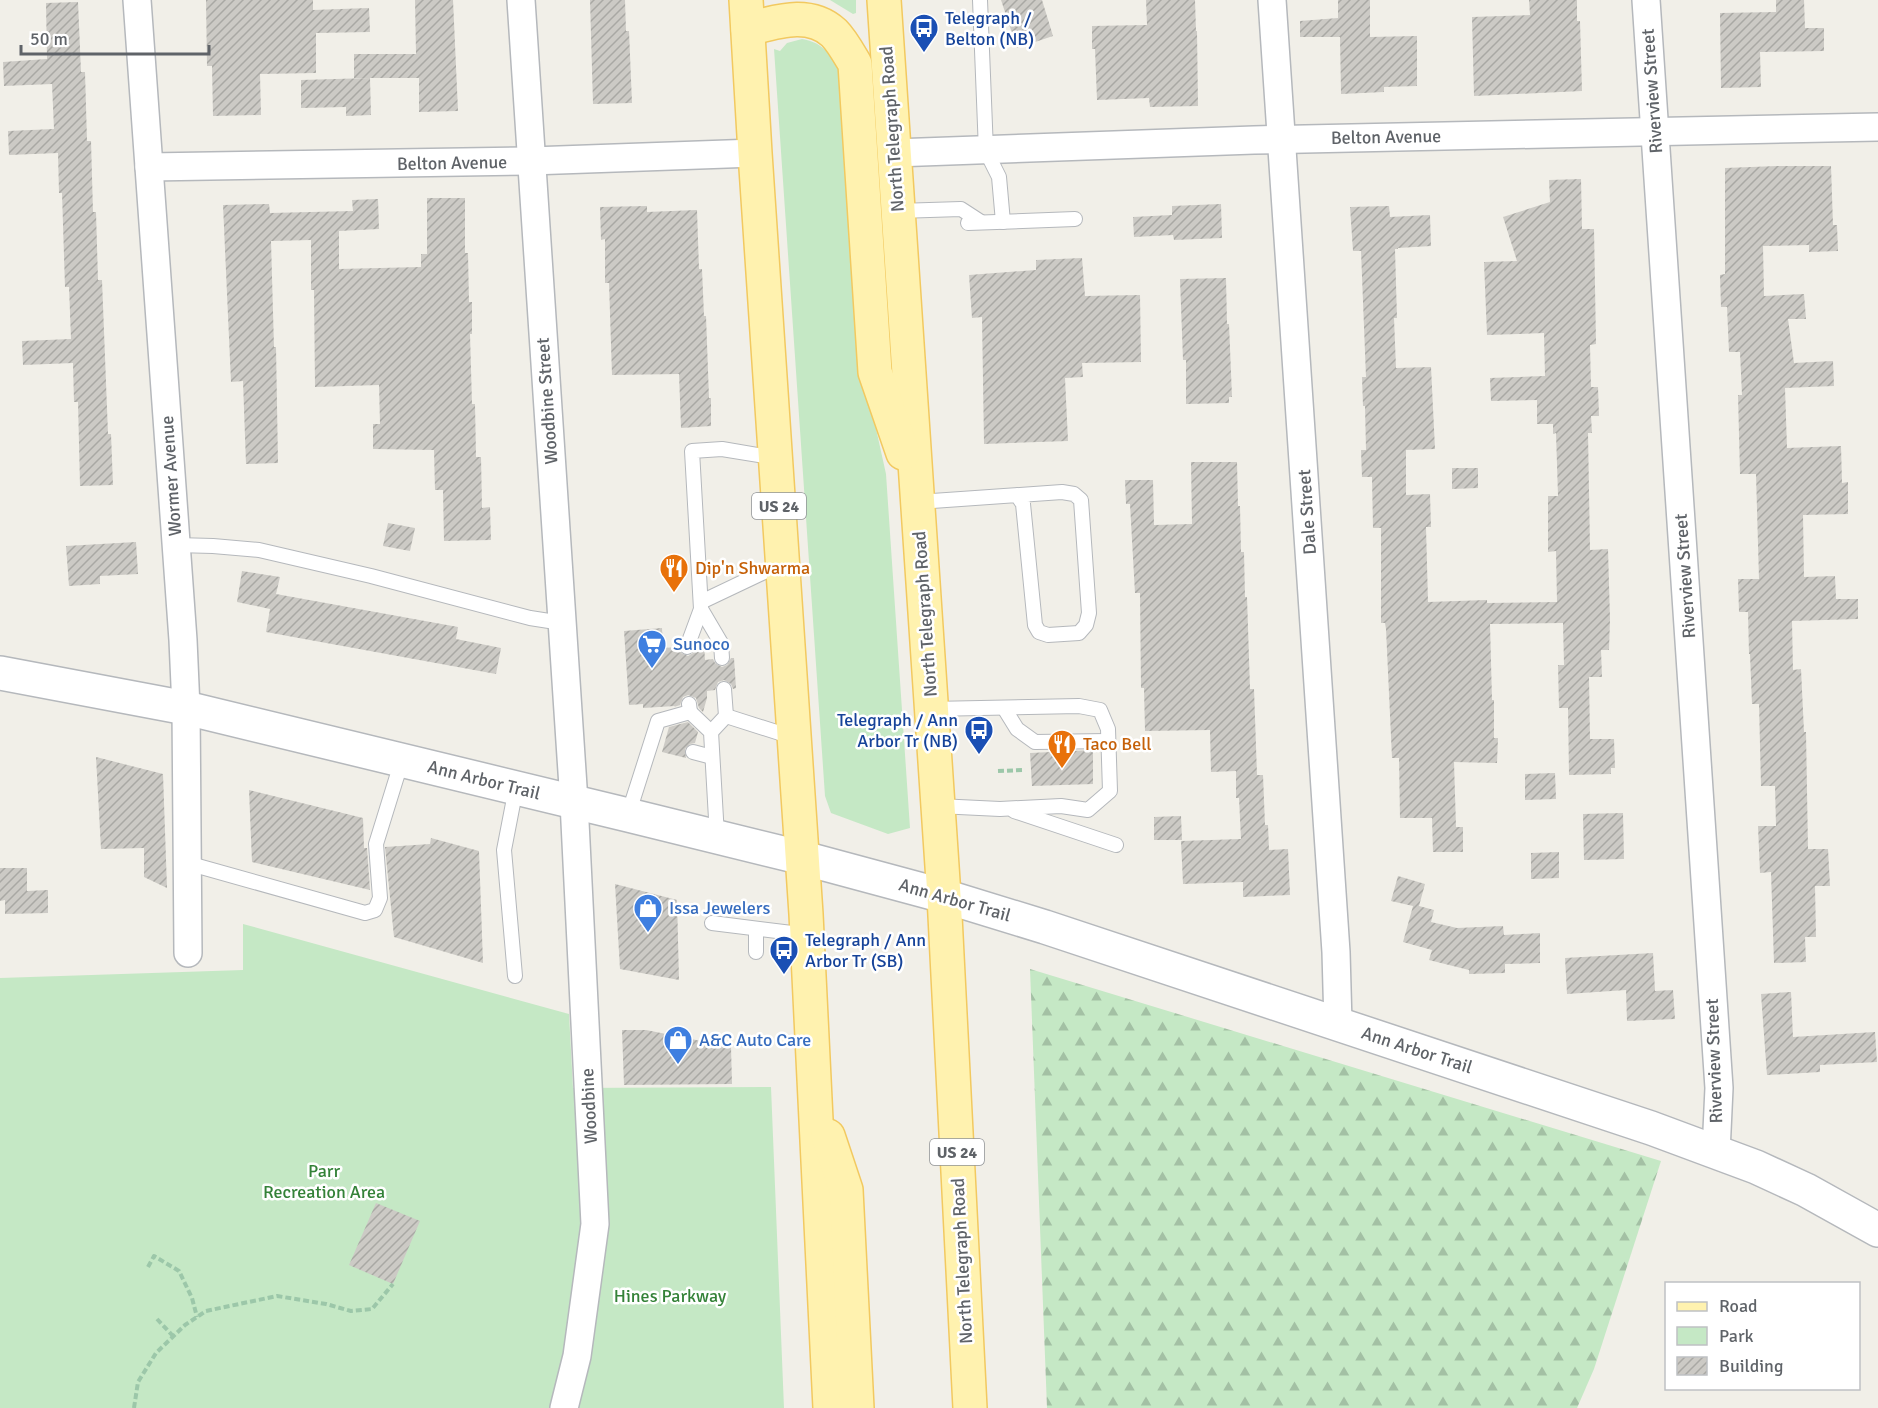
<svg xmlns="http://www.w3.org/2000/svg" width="1878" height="1408" font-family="Signika,sans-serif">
	<defs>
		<pattern id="forest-firs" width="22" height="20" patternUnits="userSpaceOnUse" patternTransform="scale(1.5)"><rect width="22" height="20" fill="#c5e8c5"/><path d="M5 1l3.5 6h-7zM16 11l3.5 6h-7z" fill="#a3c0a4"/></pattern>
		<pattern id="building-hatch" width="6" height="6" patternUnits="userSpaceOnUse" patternTransform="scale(1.5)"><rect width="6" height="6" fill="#cccac5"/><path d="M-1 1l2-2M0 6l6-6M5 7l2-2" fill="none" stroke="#a9a8a4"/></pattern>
	</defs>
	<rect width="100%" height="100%" fill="#f1efe8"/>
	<g fill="#c5e8c5">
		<path d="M830,0h26v13l-3,1z"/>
		<path d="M802,39c21,3 31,18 43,35l22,314 19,86 24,354 -22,6 -57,-21 -6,-17 -51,-747 6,2 7,-8z"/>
		<path d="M243,924l326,90 4,74 198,-1 13,321h-784v-430l243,-8z"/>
	</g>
	<path fill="url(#forest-firs)" d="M1030,969l631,192 -67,208 -17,39h-530z"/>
	<g fill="url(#building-hatch)">
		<path d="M206,0h107v10l56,-2 1,24 -54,1v40l-56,1 1,41 -48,1 -1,-50h-5z"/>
		<path d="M415,0h38l5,111 -39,1v-34h-65v-24h62z"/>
		<path d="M590,0h35l1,31h3l3,72 -39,1z"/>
		<path d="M1001,0h41l11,36 -36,12z"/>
		<path d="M1146,0h49l1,31h1l1,75 -48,1 -1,-9 -52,2 -2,-51h-3v-23l55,-1z"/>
		<path d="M1338,0h32v37l47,-1v50l-33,1v5l-43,2 -1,-57h-40v-16l38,-3z"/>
		<path d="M1529,0h48v21h3l2,70 -108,5 -2,-79 58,-2z"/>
		<path d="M1776,0h28l1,28h19v23l-64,1 1,35 -40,1 -1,-75 56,-1z"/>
		<path d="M78,2l3,70h4l2,69h4l2,71h3l2,68h4l6,154h3l2,51 -33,1 -2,-84h-4l-1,-39 -50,2 -1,-24 49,-2 -2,-52h-4l-3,-94h-3l-1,-40 -49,2 -1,-24 46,-2 -2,-45 -48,2 -1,-24 44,-3 -1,-56z"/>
		<path d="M370,78l1,37 -25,1v-9l-45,1v-28z"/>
		<path d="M1777,166h54l2,59h4l1,26 -29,1v-7l-46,1 1,50 40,-2 2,25h-18l6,44 39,-2 1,25 -49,2 2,60 54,-2 1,37 6,-1v32l-45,1 1,62 31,-1 1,23h22v20l-66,2 1,49 8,-1 3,63h2l2,117h20l2,37h-15l1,51h-11l1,25 -32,1 -3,-91 -11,1 -2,-47h18l-1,-40h-14l-2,-82h-7l-2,-50h-1l-1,-42h-9l-1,-33h21l-3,-105h-16l-2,-79h4l-2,-43h-11l-2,-45h-6l-1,-32 5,-1v-106z"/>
		<path d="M1581,179l1,50h12l2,115 -6,1 1,42h7l1,29h-8l1,17h-4l2,117 18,-1 2,70 -1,31h-8l1,27h-13l1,62h24l1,29h-4v6l-42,1 -1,-67h-9l-1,-43h6l-1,-42 -73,1 2,76h2v38h4l-1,25 -43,-1 2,65h7v25h-30l-1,-34h-32l-1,-60h-7l-6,-129 -1,-6h-4v-95h-8l-1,-51h-10l-1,-27h5l-1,-44h-2l-1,-29h4l-5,-126h-8l-3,-44 39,-1 1,11 40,-2 1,31 -33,2v1h-3l2,69h-3l2,50 35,-1 4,82 -29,1v45l24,-1 1,33h-5l2,75 59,-2v3l70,-1 -1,-51 -8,1v-56h10l-2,-63 -3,1v-10h-16v-24l-46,1 -1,-23 55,-2 -1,-43 -57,2 -3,-73 33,-1 -14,-44 47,-15 -1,-22z"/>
		<path d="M427,198h38v55h3l1,49h3v32h-2l2,70h3l1,53h5l1,51 8,-1 1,33 -47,1 -1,-51h-8l-1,-40 -61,-1v-25h7l-1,-39 -64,2 -1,-97h-3v-50l-40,1 3,106h2l2,116 -32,1 -3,-83 -12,1 -8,-177 46,-1 1,9 83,-2 -1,-11 26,-1 1,30 -40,2v38l82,-2v-13h6z"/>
		<path d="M1221,204l1,34 -48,2 -1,-5 -39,2 -1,-20 39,-2v-9z"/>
		<path d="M647,206v6l50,-2 2,59h3l2,47h2l3,82h2v28l-30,2 -2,-54 -67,1 -3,-92h-4v-44l-4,1 -1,-33z"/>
		<path d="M1082,258l3,38 55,-1 1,67 -59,1 1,14 -18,1 3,63 -84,3 -2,-127 -10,1 -3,-43 67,-5v-10z"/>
		<path d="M1226,278l1,46h2l3,73h-3v6l-43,1v-44h-3l-3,-81z"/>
		<path d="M1191,462h46l1,44h2l1,46h3l1,45h2l3,92h4l3,86h6l2,50h3l1,25 19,-1 2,46 -47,2v-15l-60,2 -2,-43 60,-2 -2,-41h-3v-27l-25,1 -1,-42 -65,1 -1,-43h-3l-1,-95h-5l-5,-89h-4l-1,-24h28l1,45 38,-1z"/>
		<path d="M1452,468h26v20l-26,1z"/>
		<path d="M388,523l27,5 -5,23 -27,-5z"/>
		<path d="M136,542l2,32 -38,2v8l-31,2 -3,-40z"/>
		<path d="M242,571l38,6 -4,17 182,33 -2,12 45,9 -5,26 -230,-42 4,-23 -33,-7z"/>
		<path d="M662,628l1,20 15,-1 3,6 7,3 5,-3 4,-7 7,-1 1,15 8,-1 2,4 7,4 5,-2 4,-7h3l2,30 -3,1 -2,-5 -7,-4 -6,2 -3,8 -8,1v7l-4,14 -4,-4 -3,-10 -8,-3 -5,2 -3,8 -6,2 1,-1 -32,2v-4l-14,1 -5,-74z"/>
		<path d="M688,722l10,10 -3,11 -5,1 -5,5 1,9 -24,-6 7,-25z"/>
		<path d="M1093,750v34l-61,2 -2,-33z"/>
		<path d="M96,757l67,17 4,114 -23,-11v-29l-43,1z"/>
		<path d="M1555,773l1,26 -31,1v-26z"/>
		<path d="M249,790l114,28 1,30h3l3,42 -118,-28z"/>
		<path d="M1623,813l1,46 -40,1 -1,-46z"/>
		<path d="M1181,816l1,24h-28v-23z"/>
		<path d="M431,838l48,13 4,112 -89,-26 -9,-90 45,-3z"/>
		<path d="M1559,852v26l-28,1v-26z"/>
		<path d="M0,868h27v23l21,-1v23l-43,1v-14l-5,1z"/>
		<path d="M1398,876l27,8 -6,22 15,4 -3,12 26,6 46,-2 1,9 36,-2v30l-35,1v9l-36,1v-4l-40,-10 3,-10 -29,-8 10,-36 -22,-5z"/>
		<path d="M615,884l62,16 2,80 -59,-11z"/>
		<path d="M1653,953l2,38 18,-1 2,29 -48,2 -1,-31 -59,4 -2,-36z"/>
		<path d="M1791,992l2,45 82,-5 2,30 -57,3v7l-53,3 -6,-81z"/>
		<path d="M622,1030h24l85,17 1,37 -108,1z"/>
		<path d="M376,1203l44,18 -27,63 -44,-19z"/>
	</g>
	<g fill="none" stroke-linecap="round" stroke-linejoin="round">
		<g stroke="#b5b8bc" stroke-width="16">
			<g id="service">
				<path d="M980,0l6,151 13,26 4,45"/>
				<path d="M898,211l63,-2 20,13"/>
				<path d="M968,223l107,-4"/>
				<path d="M918,502l144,-10 12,2 7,6 8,113 -3,12 -7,8 -31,2 -9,-3 -4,-7 -12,-121 -6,-9"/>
				<path d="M176,545l37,1 46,4 112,26 159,42 32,5"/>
				<path d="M701,602l80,-38"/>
				<path d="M701,609l20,34 1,15"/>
				<path d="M687,647l14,-38 -9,-158 30,-2 54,9"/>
				<path d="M1004,708l13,21 18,13 73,-1"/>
				<path d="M931,709l148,-3 21,4 8,19 2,62 -22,19 -27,-4 -61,3 -62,-3"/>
				<path d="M690,712l21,20 6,104"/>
				<path d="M726,716l66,21"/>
				<path d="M711,732l15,-16 -2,-27"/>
				<path d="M693,752l19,5"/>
				<path d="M1014,811l102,34"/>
				<path d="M628,815l30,-94 32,-9 -1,-8"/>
				<path d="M187,863l178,50 10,-3 5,-12 -4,-54 26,-84"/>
				<path d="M712,923l96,12"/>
				<path d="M756,952v-23"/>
				<path d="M515,976l-11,-126 12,-62"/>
			</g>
		</g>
		<g stroke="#b5b8bc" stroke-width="30">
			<g id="minor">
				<path d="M137,0l46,640 3,68 2,245"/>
				<path d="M521,0l53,802 21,422 -18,132 -13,52"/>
				<path d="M1272,0l64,952 2,72"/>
				<path d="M1646,0l73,1088 -3,64"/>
				<path d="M894,153l360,-13 624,-13"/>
				<path d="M149,167l382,-6 224,-8"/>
			</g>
		</g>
		<g stroke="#b5b8bc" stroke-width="36">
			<path id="tertiary" d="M0,673l186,35 442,107 175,43 141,38 101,31 606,201 105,39 50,23 72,40"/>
		</g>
		<g stroke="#f2c960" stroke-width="36">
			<g id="primary">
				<path d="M746,0l9,153 51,761 24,494"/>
				<path d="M884,0l60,896 26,512"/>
				<path d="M748,29c28,-7 61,-19 86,4 8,8 15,21 21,31l20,308 28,81"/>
				<path d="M828,1136l18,54 11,218"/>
			</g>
		</g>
		<g stroke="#9cc7a9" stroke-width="4" stroke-dasharray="6 3" stroke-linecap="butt">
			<path d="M998,771l27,-1"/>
			<path d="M148,1267l6,-11 25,15 13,27 5,19"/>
			<path d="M157,1319l16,17"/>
			<path d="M134,1408l4,-26 18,-29 29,-28 21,-14 71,-15 49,8 25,7 21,-2 21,-25"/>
		</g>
		<use href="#service" stroke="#fff" stroke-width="14"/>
		<use href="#minor" stroke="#fff" stroke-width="27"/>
		<use href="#tertiary" stroke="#fff" stroke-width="33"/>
		<use href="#primary" stroke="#fff2af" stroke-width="33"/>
	</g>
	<defs>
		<g id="bus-pin" transform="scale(1.5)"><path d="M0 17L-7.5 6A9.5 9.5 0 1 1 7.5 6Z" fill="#1a4fb4" stroke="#fff"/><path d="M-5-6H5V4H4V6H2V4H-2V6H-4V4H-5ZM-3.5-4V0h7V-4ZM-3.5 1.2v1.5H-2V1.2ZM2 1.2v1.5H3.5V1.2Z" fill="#fff"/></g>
		<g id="restaurant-pin" transform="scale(1.5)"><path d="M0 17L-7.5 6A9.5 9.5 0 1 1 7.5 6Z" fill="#e8710a" stroke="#fff"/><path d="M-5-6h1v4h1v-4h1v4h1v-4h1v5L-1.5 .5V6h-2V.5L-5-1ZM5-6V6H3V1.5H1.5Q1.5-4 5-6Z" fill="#fff"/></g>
		<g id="supermarket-pin" transform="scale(1.5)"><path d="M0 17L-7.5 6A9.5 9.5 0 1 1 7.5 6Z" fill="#3f7fe0" stroke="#fff"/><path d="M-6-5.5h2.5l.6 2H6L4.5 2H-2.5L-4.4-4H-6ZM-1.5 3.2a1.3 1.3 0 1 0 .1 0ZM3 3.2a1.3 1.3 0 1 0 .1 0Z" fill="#fff"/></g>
		<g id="shop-pin" transform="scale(1.5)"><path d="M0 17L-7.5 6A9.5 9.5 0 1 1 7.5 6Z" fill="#3f7fe0" stroke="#fff"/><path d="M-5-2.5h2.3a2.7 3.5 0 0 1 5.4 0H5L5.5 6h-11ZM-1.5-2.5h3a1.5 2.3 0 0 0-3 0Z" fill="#fff"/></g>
	</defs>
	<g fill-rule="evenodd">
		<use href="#bus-pin" x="924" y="28"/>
		<use href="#restaurant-pin" x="674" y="568"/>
		<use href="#supermarket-pin" x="652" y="644"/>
		<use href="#bus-pin" x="979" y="730"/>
		<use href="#restaurant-pin" x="1062" y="744"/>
		<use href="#shop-pin" x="648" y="908"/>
		<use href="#bus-pin" x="784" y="950"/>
		<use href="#shop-pin" x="678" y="1040"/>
	</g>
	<g text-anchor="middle" stroke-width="5" stroke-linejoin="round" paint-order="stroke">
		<g fill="#fff" stroke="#8f9295" stroke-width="1.5">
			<rect x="752" y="493" width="54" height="26" rx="4.5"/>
			<rect x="930" y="1139" width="54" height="26" rx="4.5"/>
		</g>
		<g font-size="16" font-weight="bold" fill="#5f6368">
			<text x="779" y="512">US 24</text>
			<text x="957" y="1158">US 24</text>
		</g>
		<g font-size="18" fill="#164399" stroke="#fff" text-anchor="start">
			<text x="945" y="24">Telegraph /<tspan x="945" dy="21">Belton (NB)</tspan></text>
			<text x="958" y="726" text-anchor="end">Telegraph / Ann<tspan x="958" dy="21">Arbor Tr (NB)</tspan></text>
			<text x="805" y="946">Telegraph / Ann<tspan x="805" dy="21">Arbor Tr (SB)</tspan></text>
		</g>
		<g font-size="18" fill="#5f6368" stroke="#fff">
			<text transform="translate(1652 91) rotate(-94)" y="6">Riverview Street</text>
			<text transform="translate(892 129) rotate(-94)" y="6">North Telegraph Road</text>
			<text transform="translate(1386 137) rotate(-1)" y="6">Belton Avenue</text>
			<text transform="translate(452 163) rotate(-1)" y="6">Belton Avenue</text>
			<text transform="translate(547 401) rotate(-94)" y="6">Woodbine Street</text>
			<text transform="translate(171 476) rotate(-94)" y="6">Wormer Avenue</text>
			<text transform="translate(1307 512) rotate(-94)" y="6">Dale Street</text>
			<text transform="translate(1685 576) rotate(-94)" y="6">Riverview Street</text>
			<text transform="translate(925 614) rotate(-94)" y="6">North Telegraph Road</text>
			<text transform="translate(484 780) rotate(14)" y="6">Ann Arbor Trail</text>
			<text transform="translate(955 900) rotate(16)" y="6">Ann Arbor Trail</text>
			<text transform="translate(1417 1050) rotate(18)" y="6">Ann Arbor Trail</text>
			<text transform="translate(1714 1061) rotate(-92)" y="6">Riverview Street</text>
			<text transform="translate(589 1106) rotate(-93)" y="6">Woodbine</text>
			<text transform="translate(962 1261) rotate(-93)" y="6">North Telegraph Road</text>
		</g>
		<g font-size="18" fill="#c56008" stroke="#fff" text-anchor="start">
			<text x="695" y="574">Dip'n Shwarma</text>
			<text x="1083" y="750">Taco Bell</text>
		</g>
		<g font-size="18" fill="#366cbe" stroke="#fff" text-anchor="start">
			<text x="673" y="650">Sunoco</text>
			<text x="669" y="914">Issa Jewelers</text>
			<text x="699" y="1046">A&amp;C Auto Care</text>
		</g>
		<g font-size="18" fill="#348238" stroke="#fff">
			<text x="324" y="1177">Parr<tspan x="324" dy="21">Recreation Area</tspan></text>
			<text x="670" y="1302">Hines Parkway</text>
		</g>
	</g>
	<rect x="1665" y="1282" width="195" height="108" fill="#ffffff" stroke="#bfc1c3" stroke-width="1.5"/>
	<rect x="1677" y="1302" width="30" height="9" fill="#fff2af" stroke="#bfc1c3" stroke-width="1.5"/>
	<text x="1719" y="1312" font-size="18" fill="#5f6368">Road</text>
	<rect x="1677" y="1327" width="30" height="18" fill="#c5e8c5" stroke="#bfc1c3" stroke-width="1.5"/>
	<text x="1719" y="1342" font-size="18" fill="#5f6368">Park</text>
	<rect x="1677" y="1357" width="30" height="18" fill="url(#building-hatch)" stroke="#bfc1c3" stroke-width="1.5"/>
	<text x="1719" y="1372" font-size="18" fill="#5f6368">Building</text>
	<path d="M21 45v9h188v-9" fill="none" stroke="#5f6368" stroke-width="3"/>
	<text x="30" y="45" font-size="18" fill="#5f6368" stroke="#ffffff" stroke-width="4.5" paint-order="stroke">50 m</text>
</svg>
